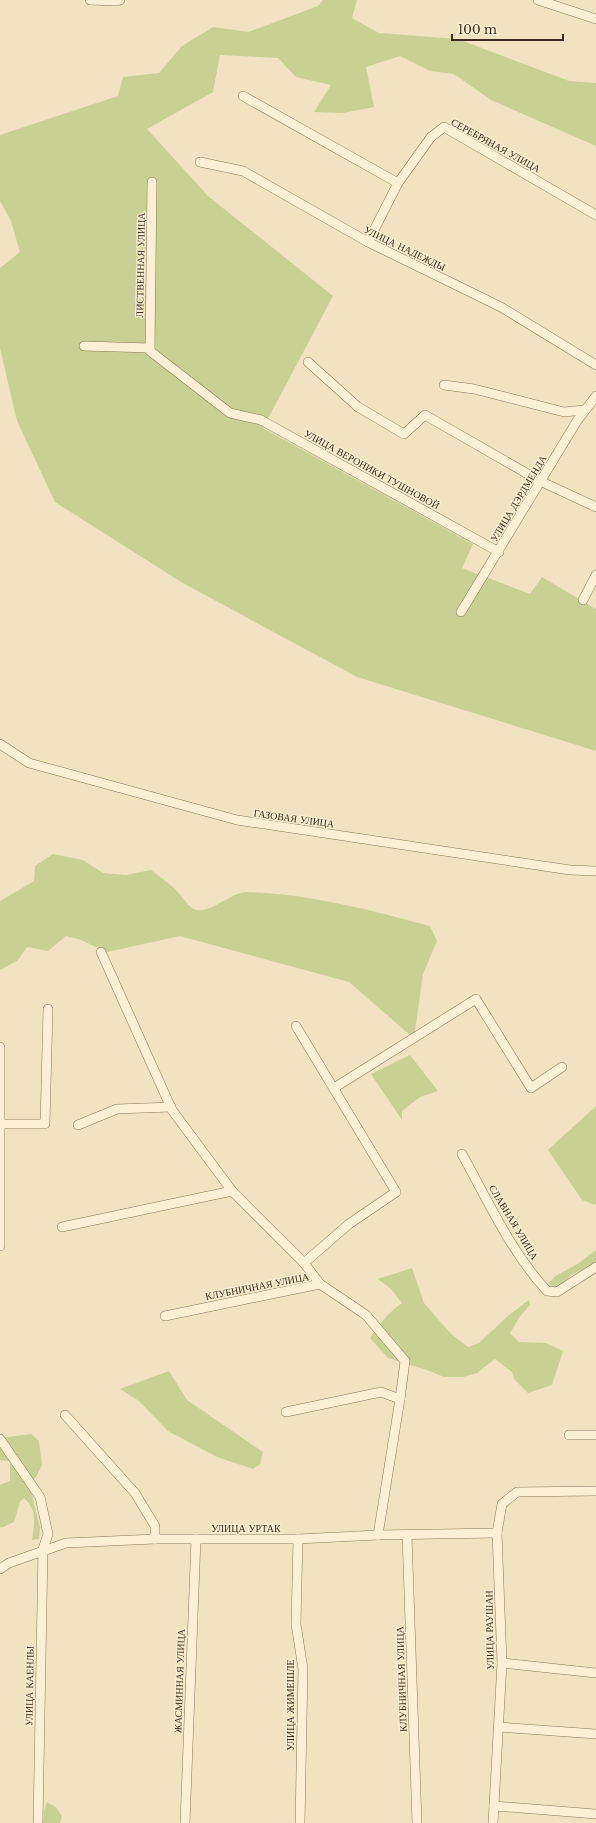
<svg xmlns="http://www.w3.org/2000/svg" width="596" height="1823" font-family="'Libre Baskerville',serif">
	<rect width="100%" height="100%" fill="#f1e3c1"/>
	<g fill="#c8d094">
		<path d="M323,0h34l-5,18 27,15 79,6 111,42 27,2v63l-105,-46 -37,-26 -24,-3 -30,-15 -34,11 8,40 -31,6 -29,-1 17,-27 -35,-8 -18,-19 -58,-3 -7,37 -66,37 61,67 125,100 -70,132 210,116 -11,24 68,26 12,-17 54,32v142l-239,-74 -176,-95 -126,-80 -38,-81 -17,-73v-80l20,-16 -9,-31 -11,-20v-66l118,-39 5,-19 36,-4 23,-27 31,-19 36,5 69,-26z"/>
		<path d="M53,854l30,6 20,13 23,2 25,-5c7,6 15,11 22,17 7,6 13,18 21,22 14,7 37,-17 53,-17 63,2 123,18 183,34l7,15 -14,33 -8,57 -4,5 -62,-54 -169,-46 -73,16 -26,-12 -15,-4 -18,15 -21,-4 -10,14 -17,9v-69l34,-20 1,-15z"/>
		<path d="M410,1055l28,36 -18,6 -18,14v9l-31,-46z"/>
		<path d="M596,1106v99l-14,-5 -34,-50z"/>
		<path d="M596,1250v14l-25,11 -14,14 -9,-5 6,-7 25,-14z"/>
		<path d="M412,1268l12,35 27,31 17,13 11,-4 30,-28 20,-15 1,5 -9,10 -11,18 9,9 27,1 17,8 -11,34 -24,8 -13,-13 -3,-8 -17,-13 -18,14 -14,4h-19l-17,-7 -39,-12 -18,-20c9,-14 18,-25 32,-35l-11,-14 -13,-10z"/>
		<path d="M169,1371l18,29 76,52 -3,12 -7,5 -36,-12 -49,-26 -29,-30 -19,-12z"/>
		<path d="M31,1434l8,7 3,24 -6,12 -7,6 11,45 -1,11 -7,1c2,-17 6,-29 -8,-42l-4,4 -6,20 -13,6 -1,-2v-41l10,-4v-20l-10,-1v-22z"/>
		<path d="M47,1802l9,5 6,9 -2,7h-17l1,-12z"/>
	</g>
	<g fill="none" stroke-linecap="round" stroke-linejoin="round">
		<g stroke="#8c7457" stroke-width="10">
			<g id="street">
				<path d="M90,0l25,1 5,-1"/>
				<path d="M538,0l58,19"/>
				<path d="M243,96l155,87"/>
				<path d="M200,162l43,9 125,71 133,65 95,58"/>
				<path d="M152,182l-2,169 80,62 31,7 238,132"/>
				<path d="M368,242l30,-59 33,-46 13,-10 152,88"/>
				<path d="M84,346l66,2"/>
				<path d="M308,362l50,45 46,27 21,-19 115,66 56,26"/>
				<path d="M444,385l30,4 90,23 20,-2"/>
				<path d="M583,600l13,-25"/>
				<path d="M461,612l116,-191 19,-25"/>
				<path d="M0,744l29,19 208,57 333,50 26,1"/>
				<path d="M101,952l71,158 60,81 72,72 16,21"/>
				<path d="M296,1026l100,166 -47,32 -45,39"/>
				<path d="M334,1088l142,-89 55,89 31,-21"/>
				<path d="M1,1124h44l3,-115"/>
				<path d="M78,1125l39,-16 54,-2"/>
				<path d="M462,1154c26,47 49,98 85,137l10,1 39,-25"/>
				<path d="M62,1227l170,-36"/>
				<path d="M0,1246v-199"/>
				<path d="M165,1316l155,-32 46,31 39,46 -5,38"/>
				<path d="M286,1412l95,-20 19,7 -22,136"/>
				<path d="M65,1415l70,78 20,33v13"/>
				<path d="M569,1435h27"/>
				<path d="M0,1439l40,58 8,37 -5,15 -5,274"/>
				<path d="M407,1535l10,288"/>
				<path d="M298,1539l-2,85 7,45 -3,154"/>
				<path d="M0,1569l9,-6 57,-20 89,-4h143l80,-4 119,-2"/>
				<path d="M502,1663l94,10"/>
				<path d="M499,1727l97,7"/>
				<path d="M494,1806l102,8"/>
				<path d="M185,1823l11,-284"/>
				<path d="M493,1823l9,-160 -5,-130 5,-29 15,-12 79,-1"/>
			</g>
		</g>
		<use href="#street" stroke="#fbf0d5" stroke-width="9"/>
	</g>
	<g text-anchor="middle" stroke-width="3" stroke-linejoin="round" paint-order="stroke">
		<g font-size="10" fill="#3b2b1d" stroke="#f8edd1">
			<text transform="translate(496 145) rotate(29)" y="4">СЕРЕБРЯНАЯ УЛИЦА</text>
			<text transform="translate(405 248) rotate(26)" y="4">УЛИЦА НАДЕЖДЫ</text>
			<text transform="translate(140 265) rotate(-89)" y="4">ЛИСТВЕННАЯ УЛИЦА</text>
			<text transform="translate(372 469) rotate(29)" y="4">УЛИЦА ВЕРОНИКИ ТУШНОВОЙ</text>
			<text transform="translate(518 498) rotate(-59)" y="4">УЛИЦА ДЭРДМЕНДА</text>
			<text transform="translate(294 818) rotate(8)" y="4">ГАЗОВАЯ УЛИЦА</text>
			<text transform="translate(514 1222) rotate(59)" y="4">СЛАВНАЯ УЛИЦА</text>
			<text transform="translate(257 1286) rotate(-11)" y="4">КЛУБНИЧНАЯ УЛИЦА</text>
			<text x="246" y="1532">УЛИЦА УРТАК</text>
			<text transform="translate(489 1630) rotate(-91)" y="4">УЛИЦА РАУШАН</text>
			<text transform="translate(401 1679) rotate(-92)" y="4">КЛУБНИЧНАЯ УЛИЦА</text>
			<text transform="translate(179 1681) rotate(-88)" y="4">ЖАСМИННАЯ УЛИЦА</text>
			<text transform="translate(29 1686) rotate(-89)" y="4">УЛИЦА КАЕНЛЫ</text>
			<text transform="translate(290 1705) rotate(-90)" y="4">УЛИЦА ЖИМЕШЛЕ</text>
		</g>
	</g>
	<path d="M452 34v6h111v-6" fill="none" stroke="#3b2b1d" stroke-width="2"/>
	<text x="458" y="34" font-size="12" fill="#3b2b1d" stroke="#f8edd1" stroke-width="3" paint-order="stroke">100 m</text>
</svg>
